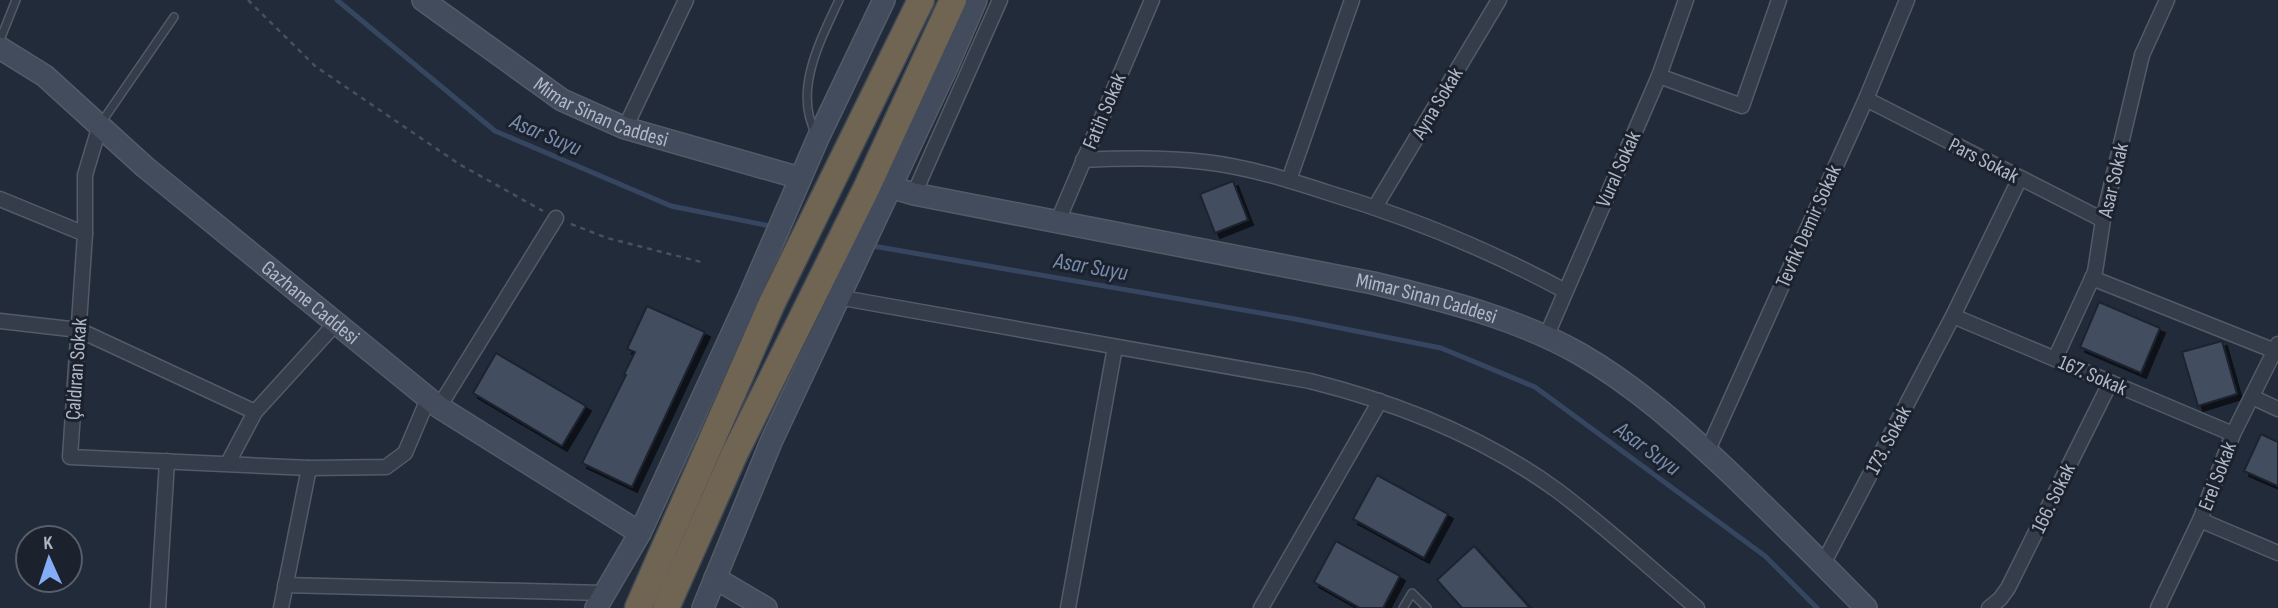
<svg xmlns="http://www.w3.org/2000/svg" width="2278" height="608" font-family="'Sofia Sans Condensed',sans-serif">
	<defs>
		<filter id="shadow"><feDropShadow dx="5" dy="5" stdDeviation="0" flood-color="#0009"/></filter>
	</defs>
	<rect width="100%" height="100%" fill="#222b39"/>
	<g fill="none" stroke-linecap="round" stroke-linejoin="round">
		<g stroke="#364660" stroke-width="5">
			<path d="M337,0l158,131 176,75 104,21"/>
			<path d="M867,245l428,74 146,29 94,39 230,169 52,52"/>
		</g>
	</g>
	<g fill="#434e5e" stroke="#1d2430" stroke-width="2" filter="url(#shadow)">
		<path d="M1233,181l15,39 -33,13 -15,-39z"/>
		<path d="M2099,302l61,26 -19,45 -61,-26z"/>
		<path d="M647,306l58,26 -73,155 -50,-24 44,-88 -2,-1 11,-22 -8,-3z"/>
		<path d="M2222,341l15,53 -39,12 -16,-54z"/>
		<path d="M496,353l90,53 -24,40 -89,-53z"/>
		<path d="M2261,434l17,8v44l-34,-15z"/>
		<path d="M1377,475l71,39 -24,44 -71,-39z"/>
		<path d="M1336,541l64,35 -17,32h-23l-46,-26z"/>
		<path d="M1474,546l56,62h-68l-25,-28z"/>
	</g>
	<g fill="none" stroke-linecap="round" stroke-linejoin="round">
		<g stroke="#535b67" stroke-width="10">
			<g id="lane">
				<path d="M0,40l16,-40"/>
				<path d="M101,123l73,-106"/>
				<path d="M816,134c-23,-43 4,-93 23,-134"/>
				<path d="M1403,608l9,-15 15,15"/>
			</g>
		</g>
		<g stroke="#535b67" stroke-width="17">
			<g id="street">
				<path d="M1659,76l83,30 37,-106"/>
				<path d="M1866,99l237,121"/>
				<path d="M100,125l-15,50v59l-15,223 239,11 77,-1 19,-14 23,-54"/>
				<path d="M625,128l61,-128"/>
				<path d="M1083,160c41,-2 81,-3 122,2 43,5 84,18 124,31 83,25 160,57 236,98"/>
				<path d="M1289,180l63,-180"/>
				<path d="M914,194l86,-194"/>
				<path d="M0,199l85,35"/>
				<path d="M1375,207l124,-207"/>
				<path d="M1057,223l95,-223"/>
				<path d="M2092,278l183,73"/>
				<path d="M837,297l473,84c88,22 174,56 248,110 48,36 93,78 139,117"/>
				<path d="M1953,316l280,118"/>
				<path d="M0,321l79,9 176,82"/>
				<path d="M1546,337l113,-261 27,-76"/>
				<path d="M2055,359l40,-87 8,-52 39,-165 25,-55"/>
				<path d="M2252,397l26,12"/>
				<path d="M439,407l117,-189"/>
				<path d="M1707,452l159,-353 41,-99"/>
				<path d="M228,463l27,-51 81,-89"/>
				<path d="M2200,520l78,33"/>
				<path d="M1823,564l130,-248 67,-138"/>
				<path d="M285,585l318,8"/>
				<path d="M158,608l9,-147"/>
				<path d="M281,608l28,-140"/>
				<path d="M1068,608l47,-261"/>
				<path d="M1261,608l119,-207"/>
				<path d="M1989,608l11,-9 8,-11 102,-205"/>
				<path d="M2158,608l42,-88 33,-86 45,-90"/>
			</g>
		</g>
		<g stroke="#535b67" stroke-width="24">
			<g id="secondary">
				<path id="s1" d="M423,0l139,100 63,28 175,50"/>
				<path id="s2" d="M0,48l45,28 100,91 294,240 201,126"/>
				<path id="s3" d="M890,187l24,7 459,89c70,17 144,35 207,71 54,31 101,73 146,115 48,46 94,92 140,139"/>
				<path d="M715,578l51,30"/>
				<path d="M596,608l44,-75 108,-234 70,-161 66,-138"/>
				<path d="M703,608l68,-166 176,-375 29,-67"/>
			</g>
		</g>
		<g stroke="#404854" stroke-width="29">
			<g id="highway">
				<path d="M638,608l134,-305 149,-303"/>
				<path d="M666,608l68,-153 132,-266 87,-189"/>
			</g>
		</g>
		<g stroke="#415458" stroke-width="2.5" stroke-dasharray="5 5" stroke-linecap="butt">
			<path d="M248,0l67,66 144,98 84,47"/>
			<path d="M571,224l36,14 94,24"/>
		</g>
		<use href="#lane" stroke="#353d4a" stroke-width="7"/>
		<use href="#street" stroke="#353d4a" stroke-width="14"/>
		<use href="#secondary" stroke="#434c5c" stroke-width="21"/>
		<use href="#highway" stroke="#6f6552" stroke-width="26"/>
	</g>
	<g text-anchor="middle" stroke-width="6" stroke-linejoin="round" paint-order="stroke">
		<g font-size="21" fill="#b0b8c6" stroke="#1b222e">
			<text transform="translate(1437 103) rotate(-59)" y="7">Ayna Sokak</text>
			<text dy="7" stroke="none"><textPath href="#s1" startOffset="212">Mimar Sinan Caddesi</textPath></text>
			<text transform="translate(1104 111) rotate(-67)" y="7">Fatih Sokak</text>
			<text transform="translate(1984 160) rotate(27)" y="7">Pars Sokak</text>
			<text transform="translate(1618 169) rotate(-66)" y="7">Vural Sokak</text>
			<text transform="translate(2113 180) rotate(-77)" y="7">Asar Sokak</text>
			<text transform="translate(1808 226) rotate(-66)" y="7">Tevfik Demir Sokak</text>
			<text dy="7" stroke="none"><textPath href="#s3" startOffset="548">Mimar Sinan Caddesi</textPath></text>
			<text dy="7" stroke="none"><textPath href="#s2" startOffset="402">Gazhane Caddesi</textPath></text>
			<text transform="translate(76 369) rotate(-86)" y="7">Çaldıran Sokak</text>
			<text transform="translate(2093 375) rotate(23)" y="7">167. Sokak</text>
			<text transform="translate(1888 440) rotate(-62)" y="7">173. Sokak</text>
			<text transform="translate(2217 476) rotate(-69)" y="7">Erel Sokak</text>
			<text transform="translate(2053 498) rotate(-64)" y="7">166. Sokak</text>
		</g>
		<g font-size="23" font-style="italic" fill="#788dad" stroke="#1b222e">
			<text transform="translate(546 134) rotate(23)" y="8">Asar Suyu</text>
			<text transform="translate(1091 266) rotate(10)" y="8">Asar Suyu</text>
			<text transform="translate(1648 448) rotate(36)" y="8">Asar Suyu</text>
		</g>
	</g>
	<g transform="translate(49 559) rotate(357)"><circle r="33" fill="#1b222e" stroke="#575e6b" stroke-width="2"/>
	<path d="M0-5L12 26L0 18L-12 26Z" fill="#85acf6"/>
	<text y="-10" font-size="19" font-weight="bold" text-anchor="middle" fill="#b0b8c6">K</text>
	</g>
</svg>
